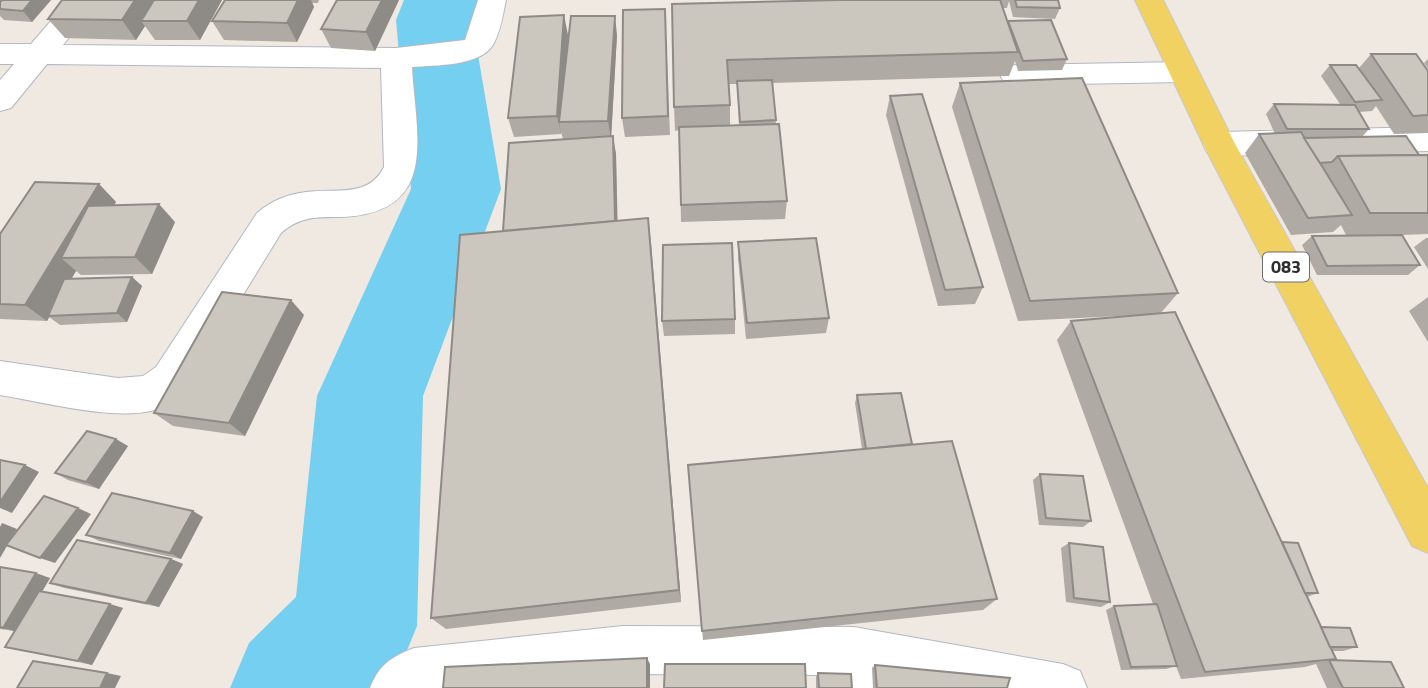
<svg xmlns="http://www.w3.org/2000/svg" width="1428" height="688" font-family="'Titillium Web',sans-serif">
	<rect width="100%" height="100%" fill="#efe9e1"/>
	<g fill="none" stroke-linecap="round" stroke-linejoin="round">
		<path fill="#75cff0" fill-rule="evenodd" d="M404,0h74l-6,20 29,169 -78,207 -6,230 -18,44 -17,18h-152l19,-45 47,-46 21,-201 94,-207 -15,-169z"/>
		<g stroke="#b4b7c1" stroke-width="2">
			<g id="minor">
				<path d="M69,0h30l-36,45 333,3 69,-8 13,-40h28c-3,14 -5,30 -12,43 -12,24 -59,22 -82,24 4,70 28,146 -71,150 -23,0 -41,-1 -60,16l-97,158c-10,8 -20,17 -33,20 -41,9 -108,-9 -151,-16v-34l118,17 25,-2 13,-9 101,-154c14,-12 31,-19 49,-21 30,-4 63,6 78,-25l-3,-99 -334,-4 -36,44 -11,3v-31l14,-16h-14v-20h31z"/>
				<path d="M1183,62l11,3 4,7 -4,7 -11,3 -168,3 -11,-3 -4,-7 4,-7 11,-3z"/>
				<path d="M1428,127v24l-209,5 -12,-4 -4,-8 4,-8 12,-4z"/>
				<path d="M623,626l231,1 209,37 17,7 7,17h-159l-47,-8 1,8h-48l-2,-13 -209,-1 -133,14h-120c9,-23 21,-31 44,-40z"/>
			</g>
		</g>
		<g stroke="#c9c9c9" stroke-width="2">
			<path id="major" d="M1135,0h28l72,144 193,344v65l-16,-7 -209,-402z"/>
		</g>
		<use href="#minor" fill="#fff" fill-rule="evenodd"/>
		<use href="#major" fill="#f2d163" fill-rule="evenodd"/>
	</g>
	<g fill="#afaba4" fill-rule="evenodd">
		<path d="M0,0h51l-19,22 -28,-2 -4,-4z"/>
		<path d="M62,0h160l-22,40h-45l-10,-14 -9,14 -71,-2 -17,-19z"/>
		<path d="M225,0h94l-1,3h-6l2,4 -17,35 -73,-2 -12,-19z"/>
		<path d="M399,0l-24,51 -44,-3 -10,-19z"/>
		<path d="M840,0h218l2,8 -5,11 -42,-2 -4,-16 -2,7h-4l4,14 60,37 -5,11 -44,1 -3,-10 -6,15 -237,7 4,41 11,77 -2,18 -104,3 -2,-92 -4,1 -1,-24 -2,-103zM729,84h8l2,41h-9v-20z"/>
		<path d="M665,9l5,126 -45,2 -3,-19z"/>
		<path d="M568,35l-2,29 51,-29 -6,101 5,18 1,67 31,-3 33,384 -235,27 -15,-11 72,-387 60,-92 -2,-7v2l-47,3 -6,-19z"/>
		<path d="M1371,54l57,17v62l-34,1 -18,-28 -4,5 -13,1 10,17 -7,8 57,18h9v79l-26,1 18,30 -12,10h-91l-15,-30 10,-9 34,-1 -5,-10 -8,7 -42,3 -46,-82 14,-19h16l-9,-20 8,-10h66l-19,-28 9,-11 29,3z"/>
		<path d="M1428,59v9l-4,-5z"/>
		<path d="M960,83l218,210 -18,21 -142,7 -66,-214z"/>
		<path d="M890,96l93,191 -8,17 -37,2 -52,-191z"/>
		<path d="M99,184l17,18 -2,3 61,17 -23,52 -71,1 -5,-4 -5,8 61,-2 10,9 -15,36 -67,3 -11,-8 -2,4 -47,-2v-85z"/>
		<path d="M1426,238h2v31l-14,-22z"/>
		<path d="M738,242l91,76 -3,15 -80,6 -8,-80z"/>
		<path d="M1428,297v45l-19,-31z"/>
		<path d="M304,315l-59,121 -72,-10 -19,-13z"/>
		<path d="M735,319v15l-71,2 -2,-15z"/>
		<path d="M1071,321l211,221 36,51 -11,4 14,30 36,20 -14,4h-11l4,8 -6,1 74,28h-77l-11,-24 -11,3 -124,12 -5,-13 -10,3 -45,1 -15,-60 8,-4 39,-2 -96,-264z"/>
		<path d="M857,395l55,49 85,155 -14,11 -280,30 -15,-175 174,-16 -7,-46z"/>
		<path d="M128,446l-29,43 -31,-9 -13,-7z"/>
		<path d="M1040,474l51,47 -8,6 -44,-2 -6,-45z"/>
		<path d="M203,517l-22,42 -82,-18 -13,-6z"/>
		<path d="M1069,543l41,59 -9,5 -35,-5 -5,-54z"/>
		<path d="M171,559l12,5 -24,43 -95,-19 -14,-5z"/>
		<path d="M0,567l50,11 -8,14 81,16 -31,57 -87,-18 9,-16 -14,-2z"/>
		<path d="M875,665l132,23h-134l-1,-20z"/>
		<path d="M818,673l34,15h-36v-12z"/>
	</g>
	<g fill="#8e8b86">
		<path d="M32,0h19l-19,22 -9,-11z"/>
		<path d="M135,0h25l-19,21 4,5 -9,14 -14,-20z"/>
		<path d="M199,0h23l-22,40 -13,-19z"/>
		<path d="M298,0h13l3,7 -17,35 -10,-19z"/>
		<path d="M382,0h17l-24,51 -9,-19z"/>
		<path d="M564,15l4,20 -6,87h-3l2,12 -4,-18z"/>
		<path d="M615,16l2,19 -6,105 -3,-19z"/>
		<path d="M613,136l3,18 2,87 -3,-17z"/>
		<path d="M99,184l17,18 -33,56h-22l15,13 -29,50 -22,-16z"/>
		<path d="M159,204l16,18 -23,52 -17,-17z"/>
		<path d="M648,218l3,25 30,359 -2,-12z"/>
		<path d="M132,277l10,9 -15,36 -10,-9z"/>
		<path d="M291,300l13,15 -59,121 -16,-13z"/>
		<path d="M116,439l12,7 -29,43 -13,-7z"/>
		<path d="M25,465l14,7 -27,41 -12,-5v-6z"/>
		<path d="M78,508l13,6 -36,49 -15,-5z"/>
		<path d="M193,511l10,6 -22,42 -11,-6z"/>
		<path d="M2,523l15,6 -17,29v-31z"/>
		<path d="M171,559l12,5 -24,43 -13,-4z"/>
		<path d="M36,573l14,5 -32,54 -15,-4z"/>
		<path d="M110,604l13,4 -31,57 -14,-4z"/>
		<path d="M647,658l3,6v24h-3z"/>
		<path d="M107,673l14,3 -6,12h-15z"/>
	</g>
	<g fill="#cbc7bf" stroke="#8e8b86" stroke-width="2">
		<path d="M2,0h30l-9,11 -23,-2v-7z"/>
		<path d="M62,0h73l-13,20 -74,-1z"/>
		<path d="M154,0h45l-12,21h-46z"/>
		<path d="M225,0h73l-11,23 -75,-2z"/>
		<path d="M337,0h45l-16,32 -45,-3z"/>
		<path d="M840,0h160l18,52 -291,8 3,45 -56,2 -2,-103z"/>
		<path d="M1015,0h43l2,8 -43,-1z"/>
		<path d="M665,9l3,107 -46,2 1,-108z"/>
		<path d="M564,15l-7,101 -49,2 12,-101z"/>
		<path d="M571,16h44l-7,105 -49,1z"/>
		<path d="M1051,20l16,39 -44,2 -15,-40z"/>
		<path d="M1371,54h45l12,17v44l-15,1z"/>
		<path d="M1330,65h26l26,35 -27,2z"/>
		<path d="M1082,78l96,215 -148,8 -70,-218z"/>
		<path d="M772,80l4,40 -36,2 -3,-41z"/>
		<path d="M922,94l61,193 -38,3 -55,-194z"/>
		<path d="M1274,104l81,1 14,24h-82z"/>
		<path d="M779,124l8,77 -106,4 -2,-78z"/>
		<path d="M1301,132l51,83 -44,3 -49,-84z"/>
		<path d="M613,136l2,85 -112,10 6,-88z"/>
		<path d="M1406,136l13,19 -81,1 -6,6 -12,1 -16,-25z"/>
		<path d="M1428,155v58h-58l-32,-57z"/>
		<path d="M35,182l64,2 -74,121 -25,-1v-70z"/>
		<path d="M159,204l-24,53 -74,1 27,-52z"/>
		<path d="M648,218l31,372 -248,28 29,-383z"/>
		<path d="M1402,235l18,30 -93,1 -15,-30z"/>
		<path d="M816,238l13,80 -82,5 -9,-81z"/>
		<path d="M732,243l3,76 -73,2 1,-76z"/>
		<path d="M132,277l-15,36 -69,3 16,-37z"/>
		<path d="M222,292l69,8 -62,123 -75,-10z"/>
		<path d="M1175,312l161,347 -131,13 -134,-351z"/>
		<path d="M901,393l11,51 -46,5 -9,-54z"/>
		<path d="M87,431l29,8 -30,43 -31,-9z"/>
		<path d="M952,441l45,158 -295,32 -14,-166z"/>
		<path d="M0,460l25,5 -25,37z"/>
		<path d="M1040,474l43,2 8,45 -45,-3z"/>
		<path d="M112,493l81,18 -23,42 -84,-18z"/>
		<path d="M44,496l34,12 -38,50 -34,-13z"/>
		<path d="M77,540l94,19 -25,44 -96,-20z"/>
		<path d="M1282,542l16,1 20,50h-13z"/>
		<path d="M1069,543l34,4 7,55 -36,-4z"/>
		<path d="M0,567l36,6 -33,55 -3,-1z"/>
		<path d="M39,591l71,13 -32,57 -73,-14z"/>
		<path d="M1157,604l20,62 -46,1 -17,-61z"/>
		<path d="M1321,627l29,1 7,19h-27z"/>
		<path d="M647,658v30h-204l2,-21z"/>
		<path d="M1329,660l62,2 13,26h-61z"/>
		<path d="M33,661l74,12 -7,15h-83z"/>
		<path d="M665,664h140l1,24h-142z"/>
		<path d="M875,665l135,13 -3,10h-130z"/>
		<path d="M818,673l33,1 1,14h-33z"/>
	</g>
	<g text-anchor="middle" stroke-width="5" stroke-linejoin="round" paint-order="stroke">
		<rect fill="#fff" stroke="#6d6d6d" stroke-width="2" x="1263" y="252.5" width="46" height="29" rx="5"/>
		<g font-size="18" font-weight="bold" fill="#2e2e2e">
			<text x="1286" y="273">083</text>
		</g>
	</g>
</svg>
